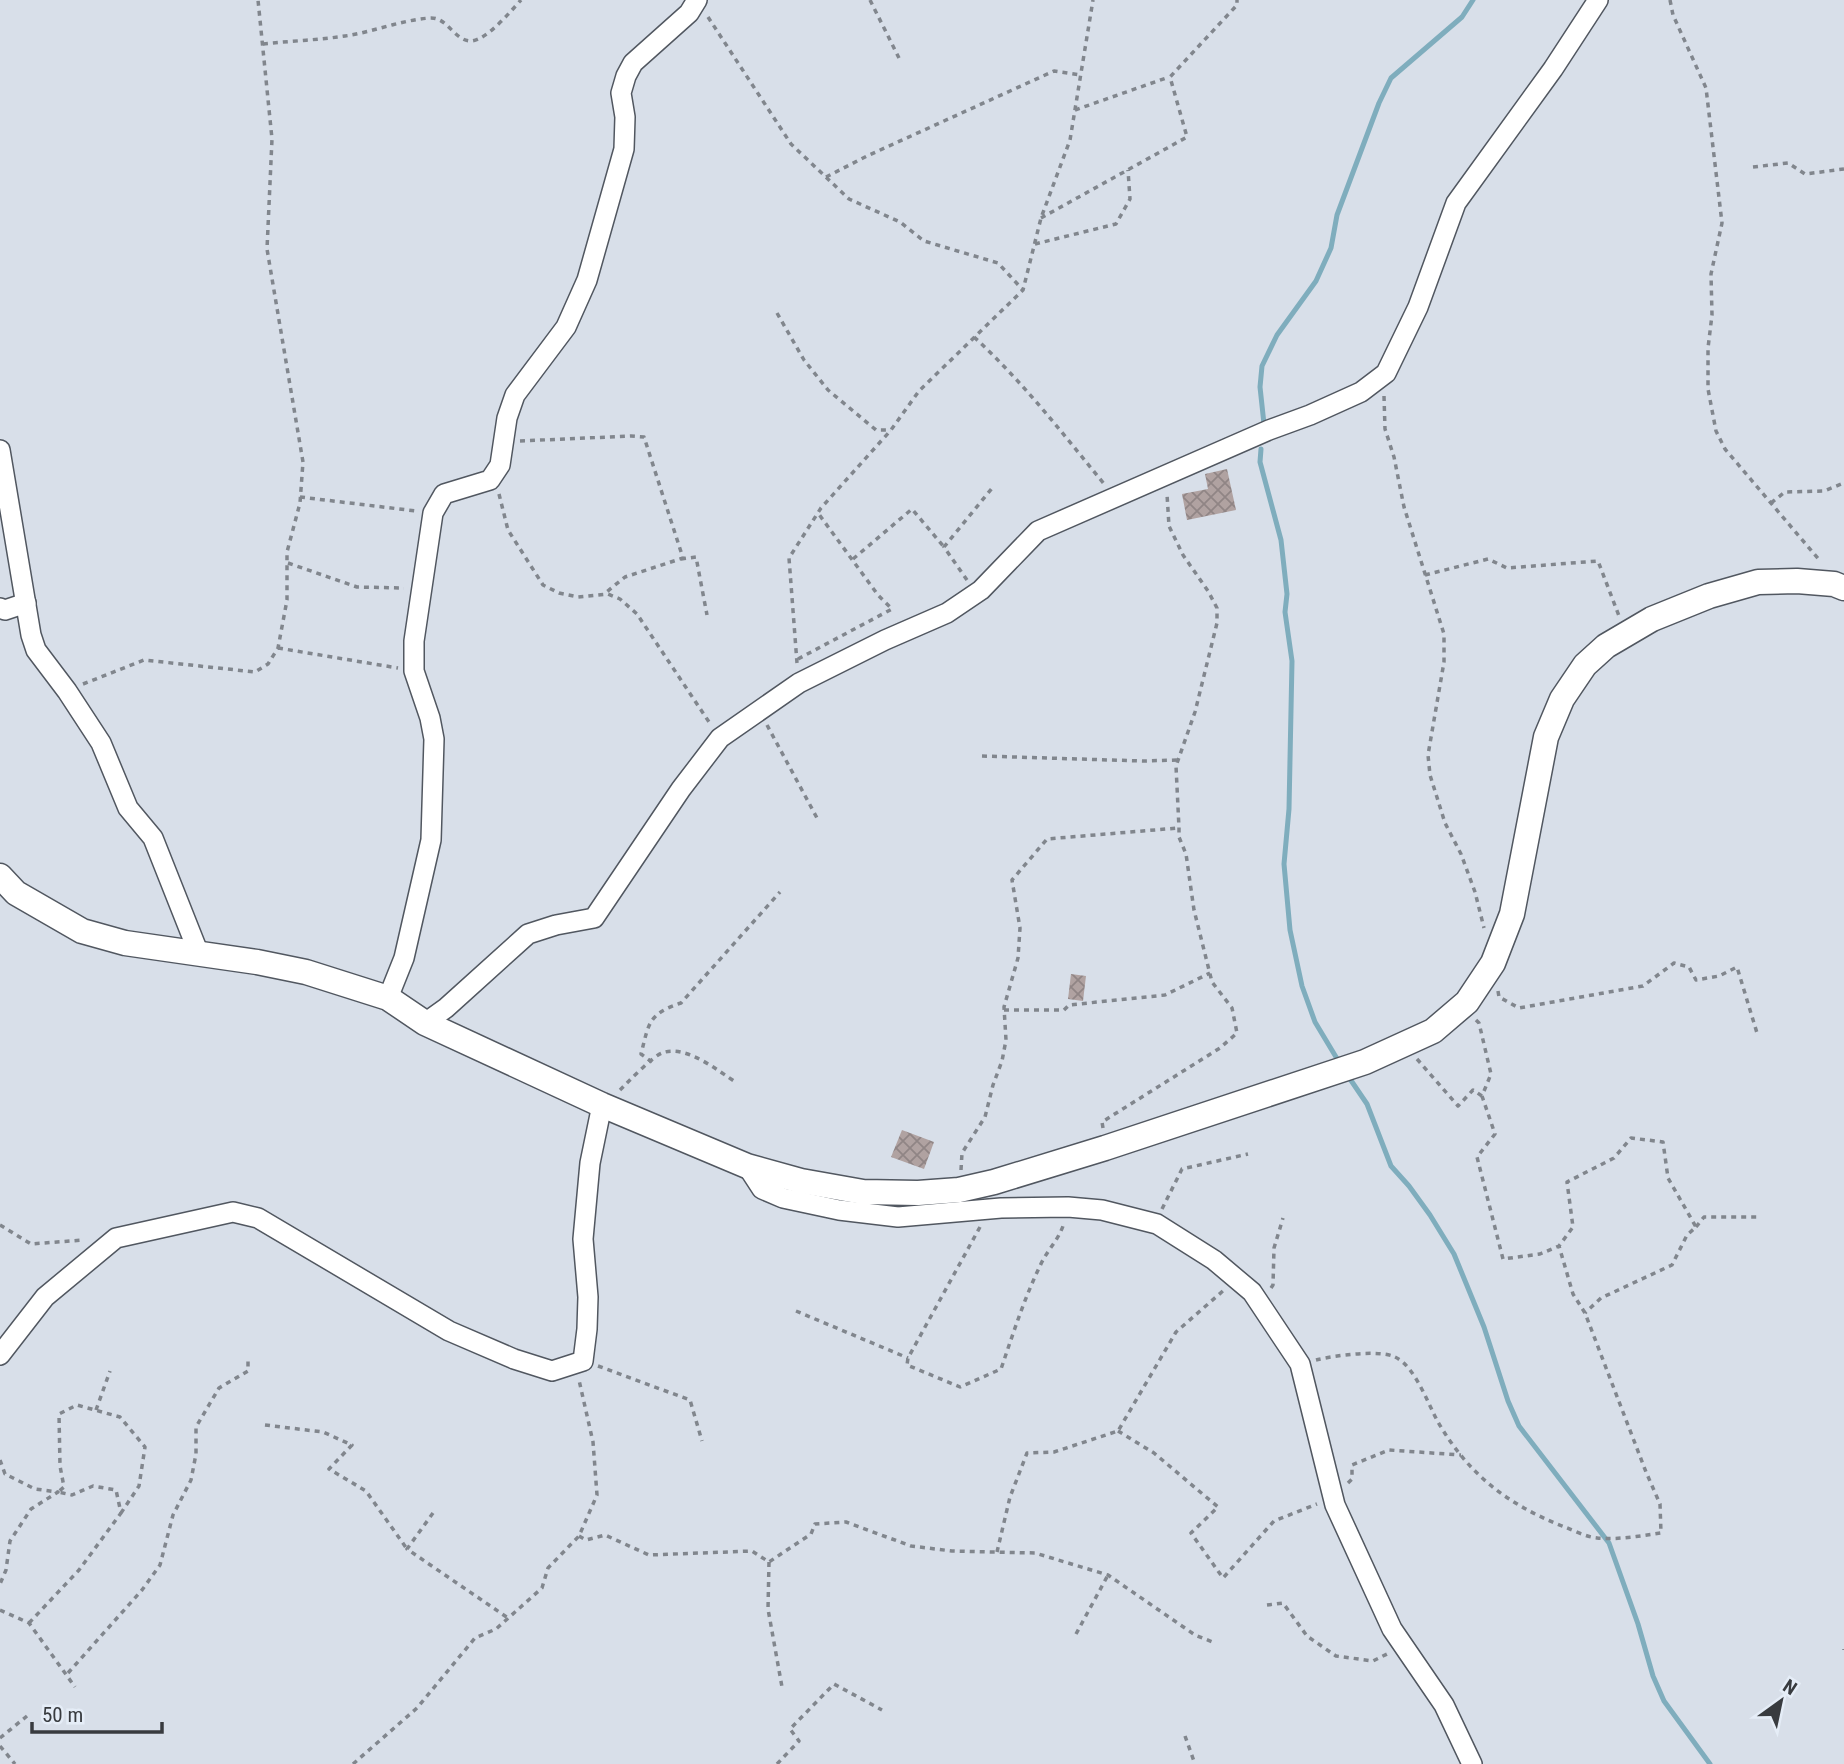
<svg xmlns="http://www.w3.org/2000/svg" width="1844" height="1764" font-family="'Roboto Condensed',sans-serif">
	<defs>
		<pattern id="building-cross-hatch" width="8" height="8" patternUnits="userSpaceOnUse" patternTransform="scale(1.75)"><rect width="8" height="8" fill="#b0a2a1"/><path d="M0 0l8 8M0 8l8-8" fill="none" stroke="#908585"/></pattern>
	</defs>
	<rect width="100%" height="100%" fill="#d8dfe9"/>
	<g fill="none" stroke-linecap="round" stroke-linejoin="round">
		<g stroke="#7fadbd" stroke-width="5">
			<path d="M1264,424l-4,-37 2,-21 15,-31 39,-54 15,-33 6,-33 42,-112 12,-25 71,-61 11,-17"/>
			<path d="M1261,449l-1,13 21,78 6,54 -2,18 7,49 -3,148 -5,55 6,66 12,56 13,36 24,40"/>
			<path d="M1348,1076l19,28 24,62 18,20 21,29 24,39 30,73 24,74 11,25 90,117 29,81 15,52 11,25 46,63"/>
		</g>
	</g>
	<g fill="url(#building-cross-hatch)">
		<path d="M1227,469l9,41 -49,10 -5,-26 26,-5 -3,-15z"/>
		<path d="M1071,974l15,2 -3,25 -15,-2z"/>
		<path d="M902,1130l32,12 -10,27 -33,-12z"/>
	</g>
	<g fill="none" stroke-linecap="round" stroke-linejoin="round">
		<g stroke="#515760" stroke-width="22">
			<g id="minor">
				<path d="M0,450l31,185 5,15 31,41 34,52 27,65 25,30 46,116"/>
				<path d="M0,608l5,2 21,-7"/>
				<path d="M388,998l16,-40 27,-118 3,-101 -4,-21 -16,-47v-30l19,-128 11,-19 46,-14 10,-15 7,-47 8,-23 51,-68 21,-47 37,-131 1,-32 -4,-24 5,-17 7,-13 56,-50 8,-13"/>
				<path d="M425,1023l21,-15 82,-74 28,-9 38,-7 87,-129 39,-51 79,-55 86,-43 62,-27 34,-23 57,-59 231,-101 41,-15 51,-23 25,-19 32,-66 38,-104 97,-134 45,-69"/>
				<path d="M747,1166l15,23 21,9 56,12 59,7 103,-9 67,-1 34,3 55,14 57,36 38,32 48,72 35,141 57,124 52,76 28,59"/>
				<path d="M0,1355l45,-58 71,-59 117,-26 25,6 191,113 65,28 38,12 31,-10 4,-32 1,-32 -5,-58 7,-76 12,-58"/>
			</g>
		</g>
		<g stroke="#515760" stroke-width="27">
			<path id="tertiary" d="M0,876l16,17 66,38 43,12 132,19 49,10 82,26 37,25 177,82 145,61 54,15 62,11 55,1 41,-3 35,-8 111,-34 260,-86 68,-31 34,-29 26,-39 19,-49 34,-177 16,-38 23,-34 21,-19 46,-27 57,-23 49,-14 39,-1 37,3 10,4"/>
		</g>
		<g stroke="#81868d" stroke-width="3.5" stroke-dasharray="5 5" stroke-linecap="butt">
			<path d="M870,0l29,58"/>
			<path d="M1670,0l3,15 33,73 16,135 -11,51 1,41 -4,33v41l8,42 9,18 96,113"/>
			<path d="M708,17l83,127 58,55 51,23 24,19 74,22 25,27"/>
			<path d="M263,44c27,-3 55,-4 82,-8 28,-4 56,-16 85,-18 18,-1 24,23 41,23 16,-1 40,-30 50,-41"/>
			<path d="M1075,110l94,-33"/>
			<path d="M1753,167l35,-4 17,11 39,-5"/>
			<path d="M826,177l41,-21 187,-85 26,4"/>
			<path d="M1041,218l146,-81 -17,-60 67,-72v-5"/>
			<path d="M1035,244l81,-20 14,-25 -2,-29"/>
			<path d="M777,313l27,47 24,30 48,40h15"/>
			<path d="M974,337c49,45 89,97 131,148"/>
			<path d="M1384,396l1,33 9,28 10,50 40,127v28l-16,93 2,20 15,48 16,31 14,38 9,36"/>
			<path d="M520,441l111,-5 13,1 39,121 -58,19 -21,17"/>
			<path d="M499,494l9,36 35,55 16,8 19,4 30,-3 12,5 17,15 74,111"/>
			<path d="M300,497l116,14"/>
			<path d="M1771,503l14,-11 39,-1 20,-8"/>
			<path d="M681,559l15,-2 11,58"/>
			<path d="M853,559l59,-50 32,38"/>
			<path d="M288,563l69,24 47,1"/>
			<path d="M1425,575l63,-16 19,9 91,-7 21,55"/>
			<path d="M967,580l-23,-33 49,-60"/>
			<path d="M278,648l120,20"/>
			<path d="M798,659l94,-50 -14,-14 -60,-82"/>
			<path d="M797,663l-8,-105 32,-50 70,-78 28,-39 104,-101 18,-72 29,-78 23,-140"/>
			<path d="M83,684l61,-24 111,12 13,-8 10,-16 9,-48v-48l13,-49 3,-41 -36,-213 5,-110 -14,-139"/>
			<path d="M767,725l50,93"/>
			<path d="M982,756l161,5 35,-1"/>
			<path d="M1498,991l1,6 20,11 124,-22 31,-23 15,4 7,13 23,-4 18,-9 20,66"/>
			<path d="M1004,1010h60l5,-5 96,-10 45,-22"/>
			<path d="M1476,1020l3,3 12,51 -9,22 13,38 -18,23 26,102 37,-5 19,-8 14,-19 -6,-45 47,-24 17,-20 32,4 5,36 28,49 -9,8 -15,30 -71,33 -16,15"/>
			<path d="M1417,1059l41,47 15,-16 9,6"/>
			<path d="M652,1062l-11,-8c8,-31 7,-40 40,-51l99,-111"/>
			<path d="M620,1090c8,-8 33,-34 42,-37 24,-9 56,18 75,30"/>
			<path d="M1103,1128l-1,-6 118,-74 17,-15 -5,-25 -20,-26 -18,-72 -8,-56 -7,-17v-9l-3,-62 19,-54 22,-89v-15l-9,-17 -25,-36 -14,-29 -2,-32"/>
			<path d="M961,1170l1,-17 23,-36 8,-32 9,-24 4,-21 -2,-33 14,-49 2,-30 -8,-48 35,-41 131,-11"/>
			<path d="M1162,1209l20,-40 66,-15"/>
			<path d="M0,1225l31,19 52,-4"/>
			<path d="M980,1227l-72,131 -1,7 53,22 41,-18c12,-35 23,-70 39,-103 7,-16 19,-26 24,-43"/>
			<path d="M1696,1227l8,-10h54"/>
			<path d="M1271,1288l2,-3 1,-37 9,-30"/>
			<path d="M796,1311l112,47"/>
			<path d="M1316,1360c16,-4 63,-11 79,-3 20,9 33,47 43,65 30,52 69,82 124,104 11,4 24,11 35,12 21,2 43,-2 64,-5l-1,-29 -14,-32 -61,-159 -12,-19 -14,-48"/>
			<path d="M598,1366l92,34 12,41"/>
			<path d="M96,1410l14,-39"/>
			<path d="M265,1425l58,7 29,13 -23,24 37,22 41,58"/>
			<path d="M1118,1431l36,22 64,54 -27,26 32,45 51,-57 43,-17"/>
			<path d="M0,1460l5,14 30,15 23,3 -27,17 -21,32 -4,29 -6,14"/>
			<path d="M1348,1483l4,-4v-14l37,-15 72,5"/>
			<path d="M433,1513l-26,36 101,69"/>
			<path d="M579,1536l7,4 19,-5 44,20 103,-4 17,11 42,-28 4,-10 31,-2 65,24 41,5 83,2 73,22 87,60 20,8"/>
			<path d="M997,1552l13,-55 17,-44 27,-1 64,-21 58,-99 48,-42"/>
			<path d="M769,1562l-1,47 14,78"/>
			<path d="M1267,1605l16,-2 24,33 29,20 37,5 16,-8"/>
			<path d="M0,1610l29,13 46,64"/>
			<path d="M29,1623l50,-53 42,-57 -5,-23 -23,-4 -21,9 -14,-3 6,-5 -4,-21 -1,-52 18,-9 43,12 25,30 -6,39 -18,27"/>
			<path d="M1076,1634l32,-59"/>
			<path d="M1844,1649v1"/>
			<path d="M68,1673l74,-83 18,-25 13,-50 18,-35 5,-26v-27l23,-39 29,-17v-10"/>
			<path d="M1185,1736l10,28"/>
			<path d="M0,1738l27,-22"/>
			<path d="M0,1746l15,18"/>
			<path d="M353,1764l64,-56 58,-70 21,-9 46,-41 6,-20 31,-32 18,-41 -4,-53 -14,-62"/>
			<path d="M777,1764l22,-23 -9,-12 44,-45 48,26"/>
		</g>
		<use href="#minor" stroke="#fff" stroke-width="19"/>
		<use href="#tertiary" stroke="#fff" stroke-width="24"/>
	</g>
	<g transform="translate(1781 1701) rotate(33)" stroke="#e5edf7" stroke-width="5" paint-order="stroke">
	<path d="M0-5L12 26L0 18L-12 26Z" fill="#383b3f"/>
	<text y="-10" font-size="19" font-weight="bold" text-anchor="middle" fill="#383b3f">N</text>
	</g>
	<path d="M32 1722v10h130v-10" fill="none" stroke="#383b3f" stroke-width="3.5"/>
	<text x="42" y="1722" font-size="21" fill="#383b3f" stroke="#e5edf7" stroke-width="5" paint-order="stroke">50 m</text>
</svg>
